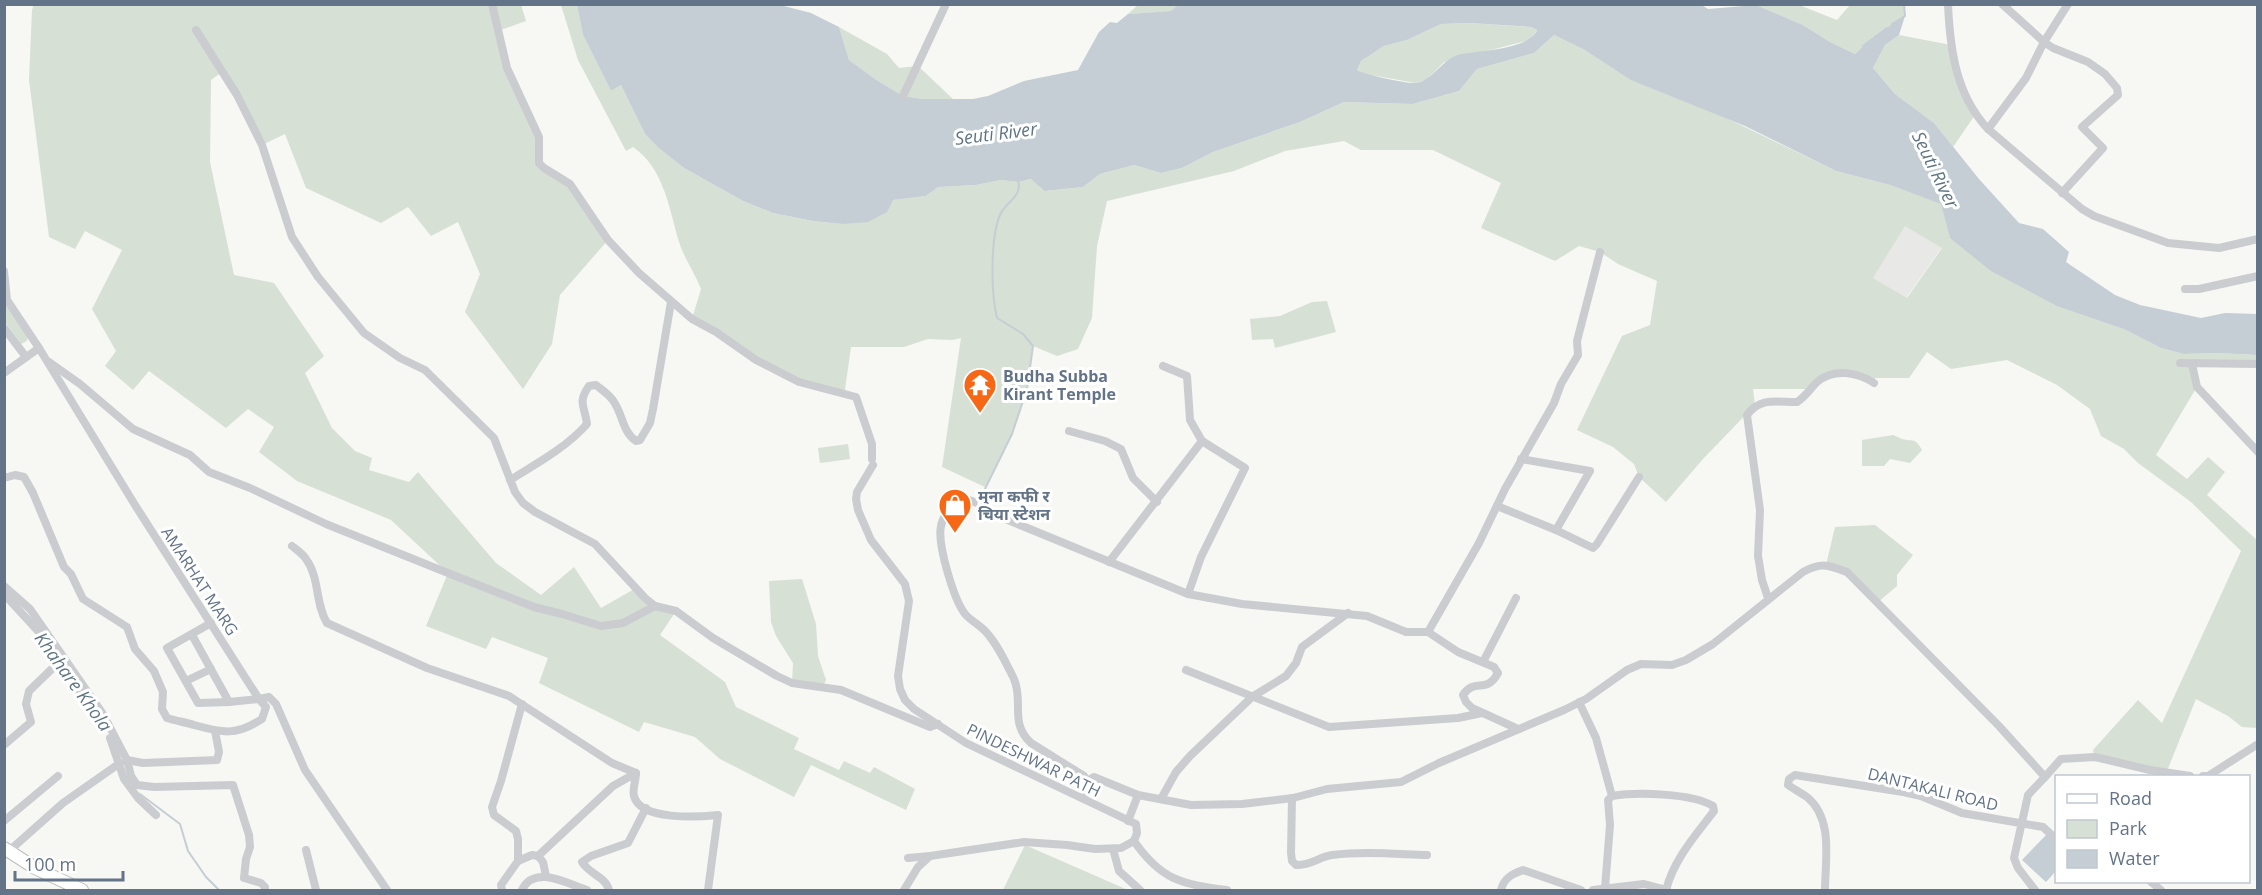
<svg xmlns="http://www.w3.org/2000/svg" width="2262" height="895" font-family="'Open Sans','Noto Sans Devanagari',sans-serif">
	<rect width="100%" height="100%" fill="#f7f7f4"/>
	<path fill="#e8e8e7" d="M1905,225l37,22 -36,51 -33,-20z"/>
	<g fill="#d7e0d4" fill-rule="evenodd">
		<path d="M34,4l487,1 5,16 -28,10 9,37 32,69v26l31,21 38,56 -48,55 -8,49 -29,45 -58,-77 15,-38 -22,-52 -27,14 -23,-29 -27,16 -75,-35 -21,-54 -23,11 -40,-73 -11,8 -1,82 24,113 40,8 50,73 -19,17 27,55 23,23 17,7 -3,12 40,12 9,-10 78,91 45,32 33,-28 27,41 35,-20 9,10 31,13 -16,24 65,47 11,25 63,31 -5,11 45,21 5,-9 26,12 4,-6 41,22 -9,21 -95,-45 -17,32 -74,-38 -25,-22 -51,-15 -5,10 -100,-49 9,-25 -56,-21 -6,12 -60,-23 22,-53 -57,-53 -94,-39 -38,-29 15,-25 -26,-18 -22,19 -77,-57 -16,19 -28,-24 11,-15 -24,-42 30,-59 -37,-19 -10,18 -26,-12 -20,-157 3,-70z"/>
		<path d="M561,5h16l6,30 28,56 10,-6 24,49 39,34 59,33 30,12 40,8 29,3 51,-24 33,-4 12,-9 38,-2 25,-5 18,2 13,-3 14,12 37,-4 17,-13 34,-9 27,8 21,-5 31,-16 87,-30 44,-20 69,2 46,-13 18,-22 57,-16 20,-18 282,136 54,14 52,19 8,34 211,110 23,6 33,-1 40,2v9h-65l5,23 -41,68 31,24 21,-22 17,15 -18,23 50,45v188l-15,-1 -14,-11 -32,-17 -29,72 -72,-14 -2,-7 45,-50 24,23 79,-172 -50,-49 -53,-39 -14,-14 -23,-13 -11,-27 -33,-24 -50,-25 -56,9 -24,-17 -18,26h-34l-1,5 -9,-6 -35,-1 -20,13h-57l2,16 -52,54 -37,43 -27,-25 -5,-13 -21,-17 -36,-17 45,-94 28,-11 7,-44 -39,-17 -18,-12 -21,-6 -24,15 -74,-33 20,-45 -68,-33h-72l-17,-9 -59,10 -51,20 -127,30 -10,45 -5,72 -14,31 -21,7 -24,-10 -6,43 -15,45 -27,53 -43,-20 19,-129 -9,2 -24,-1 -24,8h-53l-6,42 2,5 -48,-12 -107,-63 9,-30c-6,-16 -17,-31 -22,-47 -10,-34 -15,-74 -46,-95l-7,4 -48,-91zM1905,226l37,22 -35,50 -34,-20z"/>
		<path d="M1138,5h40l-6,6 -44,3z"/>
		<path d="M1756,5h43l38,15 13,-15h54l1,11 -31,20 -19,18 -25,-12 -27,-17z"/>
		<path d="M1468,23l64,4 5,3 -7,10 -86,22 -18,18 -11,3 -49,-9 -9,-4 4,-9 23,-15 23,-6 34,-16z"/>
		<path d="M839,27l48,27 12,14 19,-2 36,34 -31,-1 -20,-3 -28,-17 -26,-19z"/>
		<path d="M1899,35l52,10 24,70 -22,32 -19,-24 -39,-29 -22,-26 12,-23z"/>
		<path d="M1327,301l9,31 -61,16 -2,-9 -21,1 -2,-21 30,-3 32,-14z"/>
		<path d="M4,303l24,33 -1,5 -6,3 -16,-22z"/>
		<path d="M1893,435c3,1 6,3 9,4 11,3 13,-2 20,11l-12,13 -20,-4 -6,7h-22v-26z"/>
		<path d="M848,444l2,15 -30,4 -2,-15z"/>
		<path d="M1875,525l38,30 -16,20v11l-20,17 -30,-31 -21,-7 9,-38z"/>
		<path d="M802,579l14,45 2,32 8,24 -3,6 -31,-3 1,-20 -17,-27 -5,-14 -2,-41z"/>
		<path d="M1025,845l103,45h-125z"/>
	</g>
	<g fill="#c4ced4" fill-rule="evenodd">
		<path d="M1700,4l8,5 48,-4 47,20 27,17 25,12 19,-18 31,-20 -6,19 -14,10 -12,23 22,26 39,29 45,56 40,44 24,6 26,23 -3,10 49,33 25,10 61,13 24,-5 32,1v41l-40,-2 -33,1 -23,-6 -37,-19 -67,-23 -66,-35 -41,-33 -9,-34 -51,-19 -54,-14 -91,-45 -114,-46 -46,-30 -31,-15 -20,18 -57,16 -18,22 -46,13 -69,-2 -44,20 -87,30 -31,16 -21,5 -27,-8 -34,9 -17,13 -38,4 -14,-12 -12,3 -18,-2 -25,5 -38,2 -12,9 -33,4 -6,12 -19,10 -26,2 -29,-3 -40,-8 -30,-12 -59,-33 -26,-21 -13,-13 -24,-49 -10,6 -28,-56 -6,-30h203l31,8 28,14 10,33 26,19 28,17 20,3h50l15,-3 36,-15 54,-11 21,-38 11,-10 7,1 11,-9 43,-3 7,-6zM1469,23l63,4 5,3c-7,19 -58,21 -76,24 -19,4 -29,28 -46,29 -8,1 -52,-9 -58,-13l4,-9 23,-15 23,-6 34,-16z"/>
		<path d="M2047,834l9,9v28l-10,11 -24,-22z"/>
	</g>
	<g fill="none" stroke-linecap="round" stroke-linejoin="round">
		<g stroke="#c4ced4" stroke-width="2">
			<path d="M1892,24l13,-8 -1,-12"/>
			<path d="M1863,46l24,-18"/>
			<path d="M980,499l32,-65 15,-45 6,-43 -10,-12 -26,-16c-6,-24 -7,-80 3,-103 6,-14 23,-18 18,-35"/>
			<path d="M140,794l40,30 8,27 18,26 13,13"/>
		</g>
		<g stroke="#bcbfc3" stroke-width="14">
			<path id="primary" d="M4,848l31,20 47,22"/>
		</g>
		<g stroke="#caccd0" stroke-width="8">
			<path d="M492,4l15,64 32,69v26l5,5 26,16 38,56 31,33 53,46 24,13 40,28 43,22 57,15 16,47v15"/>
			<path d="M1948,4c2,46 8,91 40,125l94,80 12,7 74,27 51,5 39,-9"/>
			<path d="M2002,4l42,38 9,6 35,14 17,12 12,14 1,7 -36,32 21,21 -41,45"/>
			<path d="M196,30l41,65 25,50 30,92 26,40 46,56 36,25 25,12 69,68 21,54 8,11 12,9 60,32 50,54 10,8 21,5 37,27 64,38 15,7 49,7 89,37 8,-3"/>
			<path d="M903,96l43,-92"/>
			<path d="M1988,129l38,-51 18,-36 24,-38"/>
			<path d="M4,271l3,29 32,48 96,157 124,194 10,-2 7,7 29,66 82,120"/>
			<path d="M2185,289h14l59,-13"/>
			<path d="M4,328l22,29"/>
			<path d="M49,362l31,22 53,45 57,26 19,17 41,16 76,36 122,49 86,34 28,7 39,12 22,-3 32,-17"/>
			<path d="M2180,363l78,1"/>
			<path d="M2192,364l5,23 61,65"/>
			<path d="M4,373l35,-25"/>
			<path d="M1069,431l36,10 16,8 12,29 24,24"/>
			<path d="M1521,459l69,12 -34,59"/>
			<path d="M873,465l-16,27 -1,7 2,11 13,30 34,44 4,17 -11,75 2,13 5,11 9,9 52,34 170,81 1,9 -3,8c27,39 47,43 93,49"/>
			<path d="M4,478l11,-3 9,2 9,16 31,74 7,7 12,25 44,28 8,22 19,22 9,21 -1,17 5,9c9,3 18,4 27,7 29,8 42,11 68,-6l4,-12 -7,-8 -30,3 -31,1 -31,-55 44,-25"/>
			<path d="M510,480c26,-16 57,-33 77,-56 -2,-18 -10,-21 2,-38l7,-1c6,5 14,10 18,17 9,13 8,29 22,39l4,-1 10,-17 3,-14 18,-107"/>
			<path d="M1497,506l59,24 37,18 4,-4 42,-67"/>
			<path d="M292,546c5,4 11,8 14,13 14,19 9,45 21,64l100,45 82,28 103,67 24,10c0,7 -4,17 -2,23 6,25 65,21 84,19l-10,75"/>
			<path d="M1109,562l93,-121 -12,-21 -3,-44 -24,-10"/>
			<path d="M4,586l26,23 73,105 24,46 4,16 6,9 17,2 79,-2 16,50 1,12 -4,12 -2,19 17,5 4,4v3"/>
			<path d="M4,594l34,37 66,96"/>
			<path d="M1188,594l13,-37 44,-89 -43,-27"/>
			<path d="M1768,598l-6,-18 -4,-24 2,-46 -13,-95c13,-18 29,-13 50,-13 8,-5 13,-13 20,-20 17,-14 40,-10 57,1"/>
			<path d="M1428,632l51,-89 26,-54 49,-86 7,-19 17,-29 -1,-14 23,-89"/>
			<path d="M192,635l37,67"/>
			<path d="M1483,662l33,-64"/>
			<path d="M1186,670l143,57 129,-9 24,-5"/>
			<path d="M186,681l25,-12"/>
			<path d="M1579,702l17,36 16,58"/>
			<path d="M110,738l14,41 14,19 18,17"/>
			<path d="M4,745l27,-23 -5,-18 3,-13 30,-29"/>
			<path d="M127,760l16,3 74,-3 2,-8 -4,-21"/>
			<path d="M2203,776h5l50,-32"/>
			<path d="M2045,777l16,-18 34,-2 55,13 40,6"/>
			<path d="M1087,781l7,-4 44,18 53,10 51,-1 51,-6 34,-9 74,-7 38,-19 125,-53 22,-11 41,-29 14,-6 31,1 14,-5 27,-16 90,-72c19,-10 24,-7 44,0l152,154 46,51 -17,18 -14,63 4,10 17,22"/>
			<path d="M1292,798l-1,55 1,8 4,4c17,0 22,-8 36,-10 31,-4 63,-1 95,0"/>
			<path d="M1084,799l3,-18 -3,-5 -53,-33c-22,-20 -7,-41 -17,-64 -8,-16 -16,-34 -28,-47 -6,-7 -15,-11 -21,-18 -11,-14 -28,-70 -24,-88 2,-12 12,-20 20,-29l16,6 26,15 185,76 54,10 125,12 39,16h22l30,20 36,15 4,6c-12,22 -23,4 -35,22l3,7 6,6 46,21"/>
			<path d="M1161,799l15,-27 14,-16 62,-59 34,-21 10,-13 6,-16 46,-34"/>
			<path d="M4,821l54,-45"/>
			<path d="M1128,821l10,-26"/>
			<path d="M1113,849l6,22 21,19"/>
			<path d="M306,850l10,40"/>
			<path d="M9,851l54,-48 57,-40"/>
			<path d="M538,856l75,-70 23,-13"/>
			<path d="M908,858l22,-2"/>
			<path d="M518,861l14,-6 6,1 5,6 3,14"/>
			<path d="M2151,882l10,8"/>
			<path d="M1605,888l5,-63 -2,-25 4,-4c24,-4 80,-3 101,10l1,5c-19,25 -40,48 -48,79"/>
			<path d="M502,890l-1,-5 17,-24v-22l-2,-8 -22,-16 -2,-8 9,-26 21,-77"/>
			<path d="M522,890c12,-26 46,-6 65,0"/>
			<path d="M609,890c-3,-13 -20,-16 -27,-28l9,-6 37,-13 18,-35"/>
			<path d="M904,890l14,-23 12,-11 94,-14 43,3 28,4 26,-1 13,-7"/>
			<path d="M1501,890c3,-12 11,-16 22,-20l58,20"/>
			<path d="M1593,890l51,-6 23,6"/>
			<path d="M1825,890c0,-29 9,-71 -18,-93 -6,-4 -13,-8 -19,-12l1,-6 6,-4 108,17 18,4 41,17 81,14 13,12"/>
		</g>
		<use href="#primary" stroke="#fff" stroke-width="12"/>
	</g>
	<defs>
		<g id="temple-pin" transform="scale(1.725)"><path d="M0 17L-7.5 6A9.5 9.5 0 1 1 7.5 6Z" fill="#f66716" stroke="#fff"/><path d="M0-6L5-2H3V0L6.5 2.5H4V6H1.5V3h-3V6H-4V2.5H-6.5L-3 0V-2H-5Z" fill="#fff"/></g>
		<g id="shop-pin" transform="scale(1.725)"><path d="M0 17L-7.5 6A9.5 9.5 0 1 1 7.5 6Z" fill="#f66716" stroke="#fff"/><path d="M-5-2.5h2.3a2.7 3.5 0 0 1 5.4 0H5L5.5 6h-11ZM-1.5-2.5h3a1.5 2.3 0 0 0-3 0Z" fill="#fff"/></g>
	</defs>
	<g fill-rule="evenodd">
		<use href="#temple-pin" x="980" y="385"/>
		<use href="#shop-pin" x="955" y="505"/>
	</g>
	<g text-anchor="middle" stroke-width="6" stroke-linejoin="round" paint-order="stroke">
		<g font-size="16" font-weight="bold" fill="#637388" stroke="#fff" text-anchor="start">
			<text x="1003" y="382">Budha Subba<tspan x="1003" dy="18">Kirant Temple</tspan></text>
			<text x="978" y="502">मुना कफी र<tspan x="978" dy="18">चिया स्टेशन</tspan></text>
		</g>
		<g font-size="16" fill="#637388" stroke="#fff">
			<text transform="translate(200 581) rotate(57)" y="6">AMARHAT MARG</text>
			<text transform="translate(1034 760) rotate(26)" y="6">PINDESHWAR PATH</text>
			<text transform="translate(1933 789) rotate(14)" y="6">DANTAKALI ROAD</text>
		</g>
		<g font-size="18" font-style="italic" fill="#5f7584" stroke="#fff">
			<text transform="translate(996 134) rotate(-7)" y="6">Seuti River</text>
			<text transform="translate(1935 170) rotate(64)" y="6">Seuti River</text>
			<text transform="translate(73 682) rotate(54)" y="6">Khahare Khola</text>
		</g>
	</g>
	<rect width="2262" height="895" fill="none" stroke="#637388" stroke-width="12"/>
	<rect x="2055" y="775" width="195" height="108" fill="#ffffff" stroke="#c1c7cf" stroke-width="1.5"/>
	<rect x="2067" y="794" width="30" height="9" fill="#ffffff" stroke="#c1c7cf" stroke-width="1.5"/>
	<text x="2109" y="805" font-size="18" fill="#637388">Road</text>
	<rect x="2067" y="820" width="30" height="18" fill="#d7e0d4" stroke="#c1c7cf" stroke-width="1.5"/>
	<text x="2109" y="835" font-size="18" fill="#637388">Park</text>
	<rect x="2067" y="850" width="30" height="18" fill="#c4ced4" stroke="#c1c7cf" stroke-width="1.5"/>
	<text x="2109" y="865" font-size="18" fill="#637388">Water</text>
	<path d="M15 871v9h108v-9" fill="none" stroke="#637388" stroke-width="3"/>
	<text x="24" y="871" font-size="18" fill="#637388" stroke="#ffffff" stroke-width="4.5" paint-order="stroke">100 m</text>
</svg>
